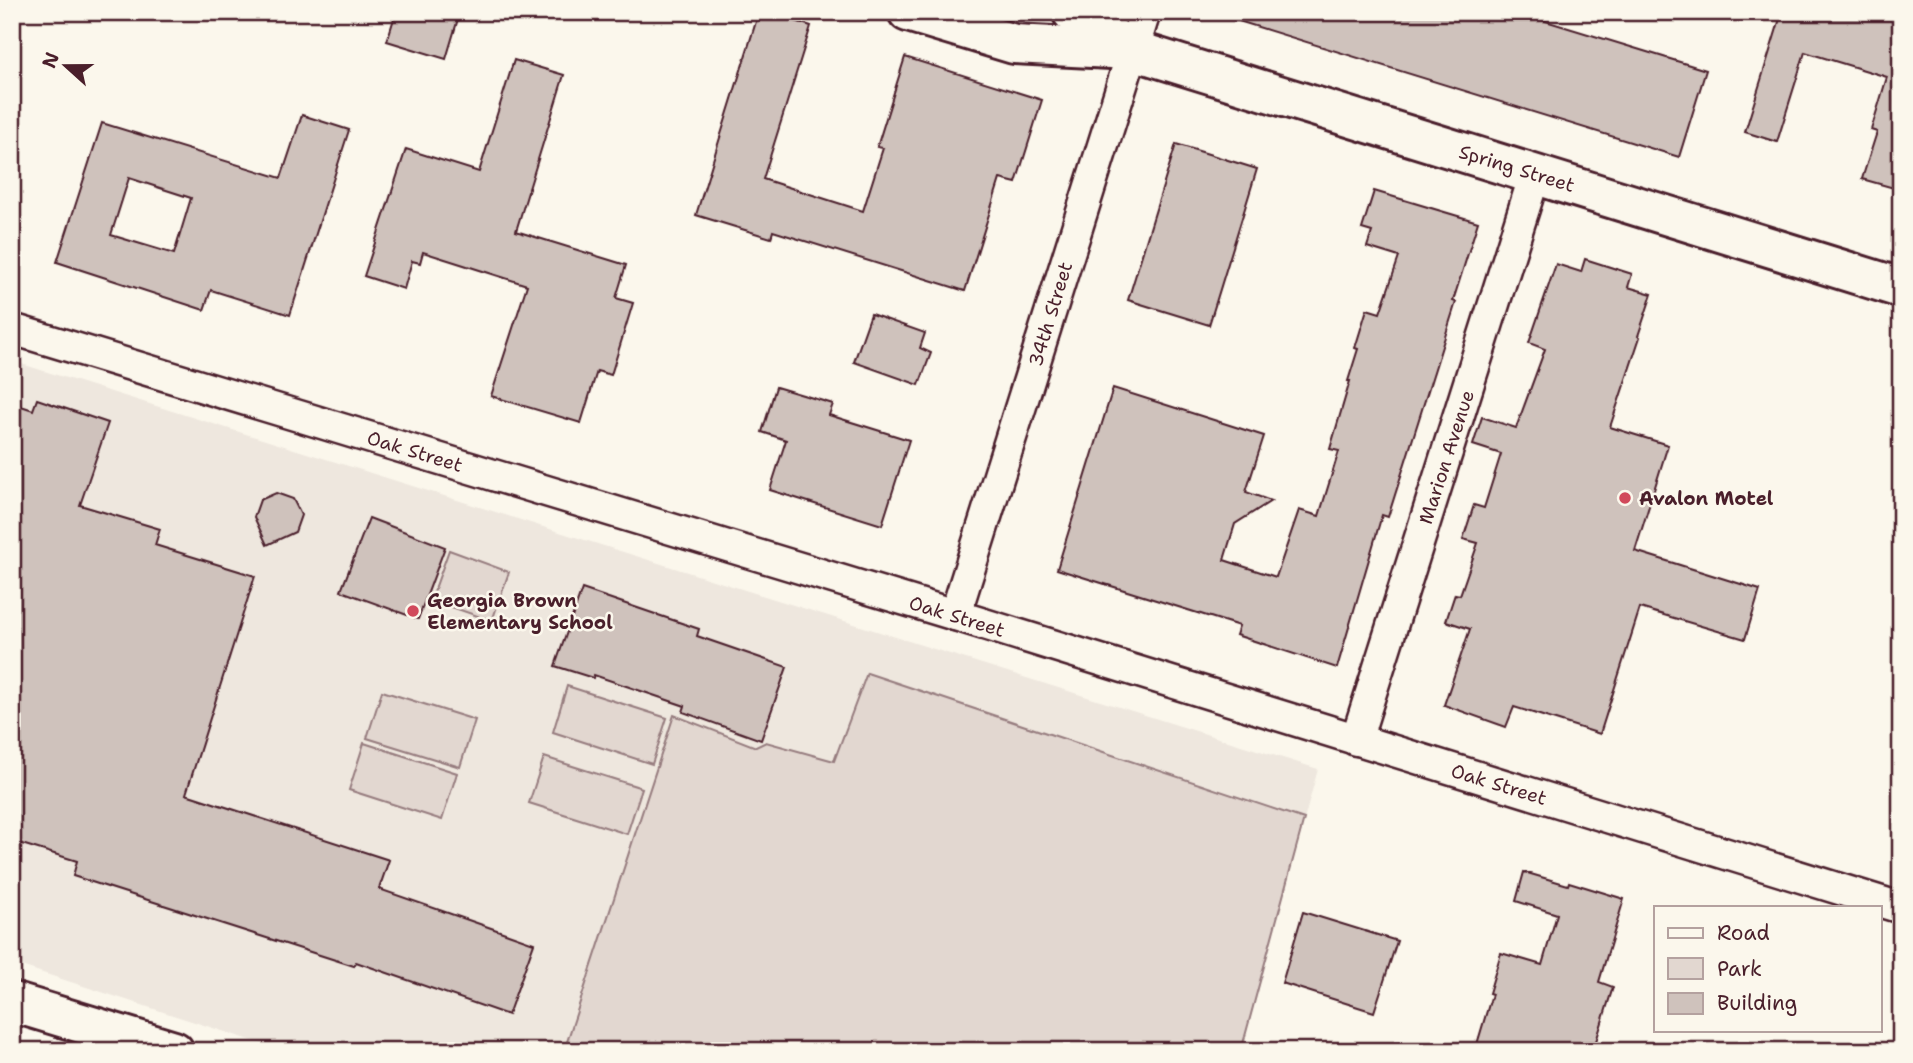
<svg xmlns="http://www.w3.org/2000/svg" width="1913" height="1063" font-family="'Shantell Sans',sans-serif">
	<rect width="100%" height="100%" fill="#fbf7ec"/>
	<filter id="ink" filterUnits="userSpaceOnUse"><feTurbulence type="fractalNoise" baseFrequency=".0143" numOctaves="2"/><feDisplacementMap in="SourceGraphic" scale="14" xChannelSelector="R" yChannelSelector="G"/><feConvolveMatrix kernelMatrix="1 2 1 2 8 2 1 2 1" color-interpolation-filters="sRGB"/></filter>
	<g filter="url(#ink)">
		<path fill="#eee7de" d="M12,361l1306,408 -77,282h-957l-272,-88z"/>
		<g fill="#e2d7d0" stroke="#967b7e" stroke-width="2">
			<path d="M449,550l60,22 -17,49 -61,-21z"/>
			<path d="M867,673l437,146 -63,232h-677l110,-336 82,32 10,-5 68,19z"/>
			<path d="M567,686l100,32 -15,46 -99,-32z"/>
			<path d="M382,691l93,29 -15,47 -93,-29z"/>
			<path d="M364,743l93,30 -15,47 -93,-30z"/>
			<path d="M544,757l98,31 -15,46 -98,-31z"/>
		</g>
		<g fill="#cfc2bc" stroke="#4a1f2b" stroke-width="2" fill-rule="evenodd">
			<path d="M396,12h64l-14,47 -59,-18z"/>
			<path d="M759,12h8l44,14 -48,153 100,32 20,-63 -6,-1 28,-90 137,43 -26,83 -16,-4 -35,112 -192,-60 -2,7 -75,-23z"/>
			<path d="M1233,12h283l190,58 -27,87 -447,-138z"/>
			<path d="M1782,12h119v178l-39,-11 15,-47 -6,-2 16,-53 -82,-25 -28,90 -32,-10z"/>
			<path d="M514,60l50,15 -48,156 110,34 -10,33 17,5 -22,72 -14,-4 -16,52 -90,-27 36,-111 -104,-33 -3,11 -8,-2 -8,28 -40,-13 42,-127 73,23z"/>
			<path d="M302,115l47,15 -59,185 -79,-25 -7,20 -147,-48 45,-139 179,55zM129,178l62,20 -17,56 -63,-19z"/>
			<path d="M1176,144l81,25 -48,156 -81,-25z"/>
			<path d="M1374,191l104,31 -25,79 3,1 -68,215 -6,-2 -45,153 -101,-33 3,-9 -182,-57 56,-181 151,48 -18,56 25,9 -36,23 -11,36 52,17 23,-67 20,6 20,-65 -9,-2 20,-68h-2l10,-32 -3,-1 12,-39 13,4 19,-56 -32,-10 5,-15 -10,-3z"/>
			<path d="M1585,259l47,15 -4,13 24,7 -14,42 2,1 -30,90 58,18 -33,106 125,39 -15,49 -105,-31 -40,126 -86,-27 -8,20 -62,-22 26,-76 -24,-8 9,-27 5,1 18,-52 -15,-4 11,-34 10,3 17,-54 -28,-9 9,-28 34,11 29,-79 -16,-6 27,-79 25,8z"/>
			<path d="M871,314l54,19 -5,15 11,5 -12,32 -65,-23z"/>
			<path d="M776,387l57,17 -4,11 80,25 -27,85 -112,-35 16,-50 -24,-8z"/>
			<path d="M37,399l71,24 -28,82 80,24 -5,16 100,31 -69,218 203,66 -10,29 155,54 -26,72 -152,-53 -2,4 -281,-90 4,-15 -65,-20v-438l21,7z"/>
			<path d="M276,493l17,6 8,16 -6,17 -28,13 -13,-28 6,-17z"/>
			<path d="M369,518l76,29 -27,72 -77,-28z"/>
			<path d="M582,589l117,40 -2,7 90,31 -26,73 -78,-28 2,-6 -91,-31 -1,3 -38,-12z"/>
			<path d="M1524,872l44,13 1,-3 55,17 -25,83 14,5 -20,64h-118l17,-57 -3,-1 12,-40 41,12 15,-51 -41,-13z"/>
			<path d="M1303,912l94,29 -23,71 -92,-29z"/>
		</g>
		<g fill="none" stroke-linecap="round" stroke-linejoin="round">
			<g stroke="#4a1f2b" stroke-width="35">
				<g id="street">
					<path d="M12,329l943,286 946,293"/>
					<path d="M955,615l190,-603"/>
					<path d="M1356,740l179,-566"/>
				</g>
			</g>
			<g stroke="#4a1f2b" stroke-width="44">
				<g id="secondary">
					<path d="M908,12l106,32 117,6"/>
					<path d="M1072,12l61,38 768,238"/>
					<path d="M12,1002l162,49"/>
				</g>
			</g>
			<use href="#street" stroke="#fbf7ec" stroke-width="30"/>
			<use href="#secondary" stroke="#fbf7ec" stroke-width="38"/>
		</g>
	</g>
	<g fill="#d1495b" stroke="#fbf7ec" stroke-width="2.5">
		<circle cx="1625" cy="498" r="7"/>
		<circle cx="413" cy="611" r="7"/>
	</g>
	<g text-anchor="middle" stroke-width="5" stroke-linejoin="round" paint-order="stroke">
		<g font-size="19" fill="#4a1f2b" stroke="#fbf7ec">
			<text transform="translate(1517 168) rotate(17)" y="7">Spring Street</text>
			<text transform="translate(1050 314) rotate(-73)" y="7">34th Street</text>
			<text transform="translate(415 451) rotate(17)" y="7">Oak Street</text>
			<text transform="translate(1446 457) rotate(-72)" y="7">Marion Avenue</text>
			<text transform="translate(957 616) rotate(17)" y="7">Oak Street</text>
			<text transform="translate(1499 784) rotate(17)" y="7">Oak Street</text>
		</g>
		<g font-size="19" font-weight="bold" fill="#4a1f2b" stroke="#fbf7ec" text-anchor="start">
			<text x="1639" y="505">Avalon Motel</text>
			<text x="427" y="607">Georgia Brown<tspan x="427" dy="22">Elementary School</tspan></text>
		</g>
	</g>
	<rect width="1913" height="1063" fill="none" stroke="#fbf7ec" stroke-width="42"/>
	<rect x="21" y="21" width="1871" height="1021" fill="none" stroke="#4a1f2b" stroke-width="2.5" filter="url(#ink)"/>
	<rect x="1654" y="906" width="228" height="126" fill="#fbf7ec" stroke="#b4a19f" stroke-width="2"/>
	<rect x="1668" y="928" width="35" height="10" fill="#fbf7ec" stroke="#b4a19f" stroke-width="2"/>
	<text x="1717" y="940" font-size="21" fill="#4a1f2b">Road</text>
	<rect x="1668" y="958" width="35" height="21" fill="#e2d7d0" stroke="#b4a19f" stroke-width="2"/>
	<text x="1717" y="976" font-size="21" fill="#4a1f2b">Park</text>
	<rect x="1668" y="993" width="35" height="21" fill="#cfc2bc" stroke="#b4a19f" stroke-width="2"/>
	<text x="1717" y="1010" font-size="21" fill="#4a1f2b">Building</text>
	<g transform="translate(66 66) rotate(291)" stroke="#fbf7ec" stroke-width="5" paint-order="stroke">
	<path d="M0-5L12 26L0 18L-12 26Z" fill="#4a1f2b"/>
	<text y="-10" font-size="19" font-weight="bold" text-anchor="middle" fill="#4a1f2b">N</text>
	</g>
</svg>
